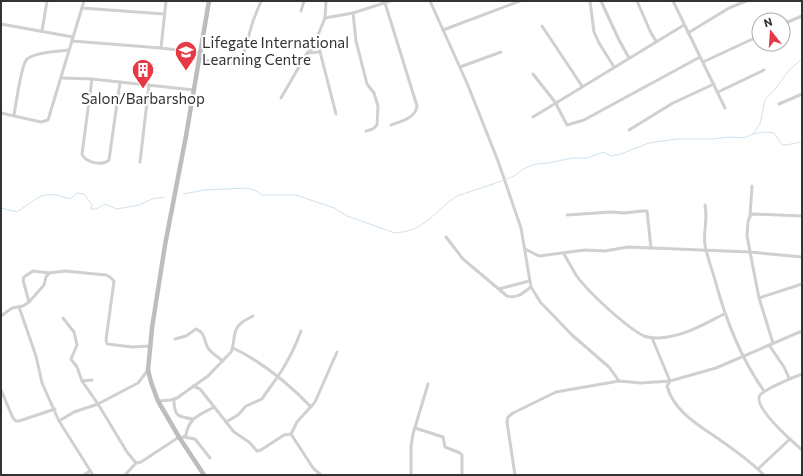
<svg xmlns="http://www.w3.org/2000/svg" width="803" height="476" font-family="Commissioner,sans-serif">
	<rect width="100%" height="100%" fill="#fff"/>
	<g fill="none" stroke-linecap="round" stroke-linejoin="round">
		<g stroke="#cfe2ee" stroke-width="1">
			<path d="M753,134l7,-10 5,-24 11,-12 13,-18 13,-11"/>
			<path d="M507,179l9,-4 7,-6 12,-5 14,-1 23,-5h15l17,-6 7,4 10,-2 28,-11 27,-4h36l17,-2 15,1 9,-4 12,-2 9,1 8,12h4l16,-3"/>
			<path d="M184,194l20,-4 44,-2 8,3 6,4h34l38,13 13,8 48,17c31,-2 39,-22 62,-37l45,-15"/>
			<path d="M1,208l16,4c23,-15 25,-23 53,-13l7,-6 7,1 8,11 -1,4h5l9,-5 12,5 22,-4 13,-6 12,-2"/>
		</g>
		<g stroke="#d0d0d0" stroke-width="3">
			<path d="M326,1l-1,17 -7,17v9l18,70"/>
			<path d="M430,1l37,82 31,78 23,67 10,59 10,16 8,8 23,24 37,32 10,14"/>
			<path d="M590,1l4,31 5,11 15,24"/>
			<path d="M601,1l18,39 10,18"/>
			<path d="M637,1l14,32 5,8"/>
			<path d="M673,1l52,107"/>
			<path d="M385,3l32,103c-1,12 -17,16 -26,19"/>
			<path d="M82,8l82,6"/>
			<path d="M301,11l3,-10"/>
			<path d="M353,13l3,28 11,43 7,9 4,13 -1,19 -4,4 -7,2"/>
			<path d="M325,18l28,-5 37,-12"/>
			<path d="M1,24l72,13"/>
			<path d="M783,24l19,-8"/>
			<path d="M542,26l40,60"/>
			<path d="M443,30l77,-29"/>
			<path d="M42,31l5,-30"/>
			<path d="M688,33l41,-25 17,-7"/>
			<path d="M72,41l89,7 40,5"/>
			<path d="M161,48l5,-47"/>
			<path d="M307,53l13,-1"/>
			<path d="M200,59c6,1 34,7 38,5 2,0 4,-3 4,-5l11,-38 8,-20"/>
			<path d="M703,62l56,-26"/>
			<path d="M460,67l41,-15"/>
			<path d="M533,74l22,28 12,23 17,-5 116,-63"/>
			<path d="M62,78l30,1 102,11"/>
			<path d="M92,79l-10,75c4,9 20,12 27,6l11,-78"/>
			<path d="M718,92l46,-22"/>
			<path d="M281,98l26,-45 11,-9"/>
			<path d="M779,104l23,-10"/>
			<path d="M1,113l40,9 7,-2 36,-119"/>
			<path d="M14,115c2,-10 7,-51 13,-56 8,-7 32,-8 42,-9"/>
			<path d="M533,117l151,-92"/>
			<path d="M629,130l44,-27 41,-19"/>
			<path d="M140,162l9,-77"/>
			<path d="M705,205c3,16 -2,26 0,40 2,12 7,24 10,35 11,41 25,77 49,111"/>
			<path d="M567,215l44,-3 13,1 18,-2h5l4,37"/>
			<path d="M750,216l2,-30"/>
			<path d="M446,237l17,22 44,37c10,3 16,-3 24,-9"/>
			<path d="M525,249l14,7 46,-6 20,1 23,-4 122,5 52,5"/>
			<path d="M564,254c4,7 8,14 12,21 12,17 50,52 68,61 5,2 10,2 15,2 24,-1 45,-14 65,-24"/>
			<path d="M499,289l30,-8"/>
			<path d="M759,298l43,-14"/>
			<path d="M29,302l-6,-22 1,-3 9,-6 16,2"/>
			<path d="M19,307l17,49 6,27 17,38 34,54"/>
			<path d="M1,316l11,-8 11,-2 6,-4 15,-17 2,-8 3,-4 16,-2 41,4 4,2 4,4 -8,59 1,4 25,3 19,-1"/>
			<path d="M63,318l11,14 3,13 -6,14 6,8 5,14 16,23 29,48 9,11"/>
			<path d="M652,338l18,43 -3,5c7,26 33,40 53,54 16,11 31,22 44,35"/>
			<path d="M175,339l11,-3 10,-7c9,3 8,12 12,19 3,5 10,9 15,13"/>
			<path d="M773,343l-14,-45 -12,-62 1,-14 2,-6 3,-2 49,2"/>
			<path d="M769,345l15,22 5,11"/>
			<path d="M233,348c29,14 56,36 78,59"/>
			<path d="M802,374c-8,3 -37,15 -42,21 -8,12 33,47 42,55"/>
			<path d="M82,381l10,-1"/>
			<path d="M193,386l7,3 34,43 15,10 8,9 4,-1 23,-15 7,-1"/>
			<path d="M1,390l12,28 3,3h3l36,-12"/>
			<path d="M174,400c0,16 4,17 19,19"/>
			<path d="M158,401l13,-1 6,-2 31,-22 23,-24c3,-6 2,-12 4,-19 2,-9 10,-13 18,-17"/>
			<path d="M59,421l15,-9 24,-8 40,-21 10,-13"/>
			<path d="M226,422l12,-7 8,-9 16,-7c5,-8 11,-15 16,-23 10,-14 17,-29 23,-45"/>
			<path d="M415,428l28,9 2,10 15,6 2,2v20"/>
			<path d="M184,437l11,2 15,19"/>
			<path d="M180,439l6,-4c3,-18 14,-20 28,-28"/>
			<path d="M758,469l32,-30"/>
			<path d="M84,475l6,-4"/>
			<path d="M125,475l11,-12 5,-1 38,-25"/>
			<path d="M321,475l-8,-7 -22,-34 6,-12 18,-20 22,-50"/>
			<path d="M411,475v-28l2,-13 15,-50"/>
			<path d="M515,475l-8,-53 1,-5 5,-4 43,-21 63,-11 22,2 29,-2 46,-13 86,-37"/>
		</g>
		<path stroke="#bdbdbd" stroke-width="4.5" d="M204,475l-25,-38 -21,-36 -7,-19 -3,-12 4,-42 13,-83 21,-109 23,-135"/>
	</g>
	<defs>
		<g id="school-pin" transform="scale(1.15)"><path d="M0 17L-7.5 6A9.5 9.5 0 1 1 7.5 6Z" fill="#e63946" stroke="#fff"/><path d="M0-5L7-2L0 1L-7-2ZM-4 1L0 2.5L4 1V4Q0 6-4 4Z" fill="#fff"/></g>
		<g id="building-pin" transform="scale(1.15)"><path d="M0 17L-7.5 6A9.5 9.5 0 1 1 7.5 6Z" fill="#e63946" stroke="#fff"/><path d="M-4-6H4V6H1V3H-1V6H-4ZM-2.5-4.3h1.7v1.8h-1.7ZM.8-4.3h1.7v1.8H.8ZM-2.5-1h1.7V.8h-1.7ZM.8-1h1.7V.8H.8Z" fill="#fff"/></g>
	</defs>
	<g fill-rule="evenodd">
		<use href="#school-pin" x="186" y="52"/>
		<use href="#building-pin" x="143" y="70"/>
	</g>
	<g text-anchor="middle" stroke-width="4" stroke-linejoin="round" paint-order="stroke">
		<g font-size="15" fill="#333" stroke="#fff" text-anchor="start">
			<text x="202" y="48">Lifegate International<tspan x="202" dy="17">Learning Centre</tspan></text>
			<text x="143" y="104" text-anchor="middle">Salon/Barbarshop</text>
		</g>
	</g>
	<rect width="803" height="476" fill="none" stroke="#333333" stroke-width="4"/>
	<g transform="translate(771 32) rotate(343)"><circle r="19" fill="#ffffff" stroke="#adadad"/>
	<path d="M0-3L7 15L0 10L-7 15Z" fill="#e63946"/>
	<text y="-6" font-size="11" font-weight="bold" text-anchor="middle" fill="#333333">N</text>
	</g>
</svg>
